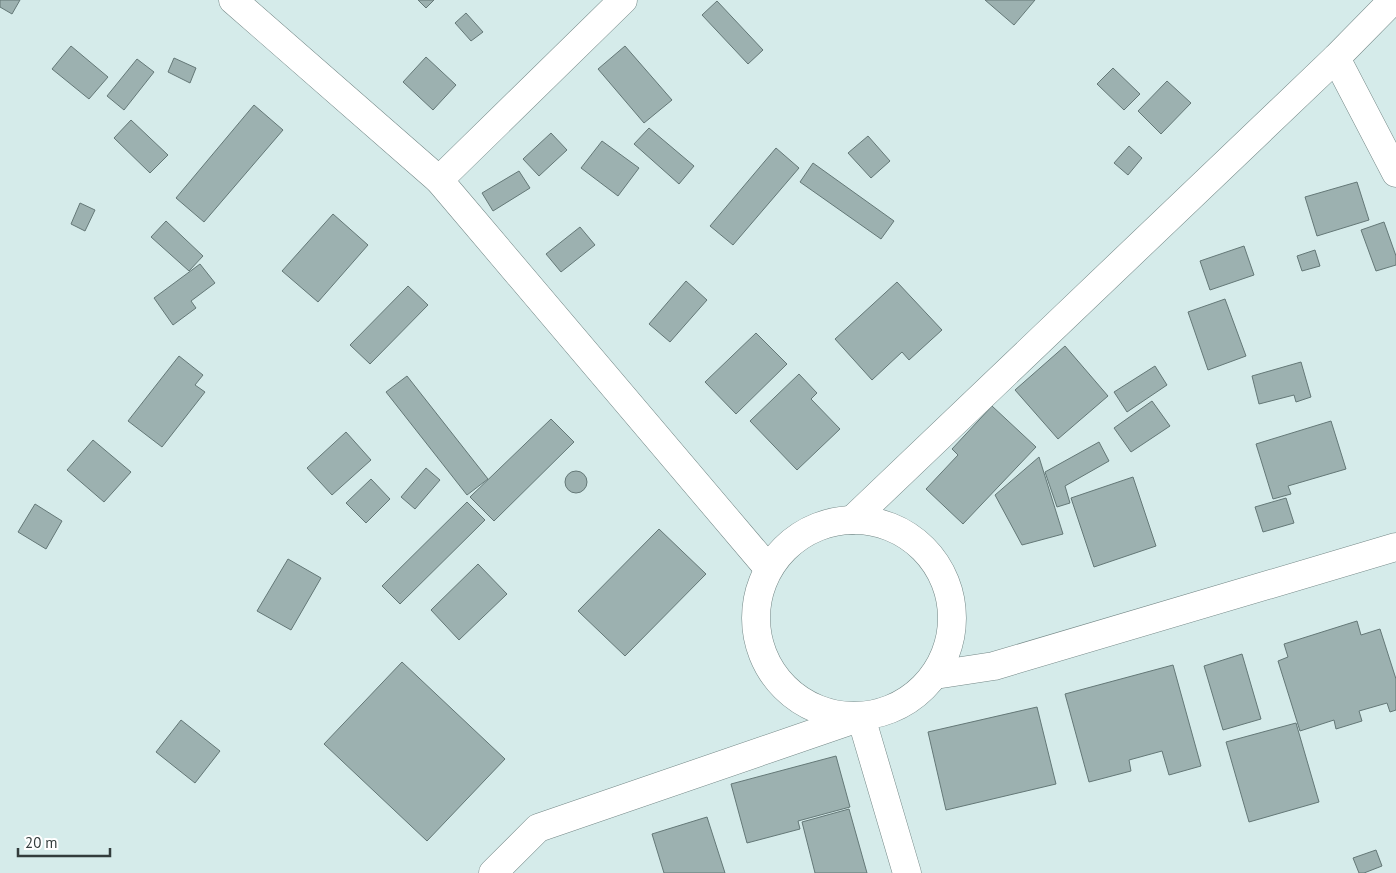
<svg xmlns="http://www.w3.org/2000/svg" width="1396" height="873" font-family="'PT Sans',sans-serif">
	<rect width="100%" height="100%" fill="#d5ebea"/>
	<g fill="#9cb1b0" stroke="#647877">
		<path d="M0,0h20l-8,14 -12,-7z"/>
		<path d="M418,0h16l-8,8z"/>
		<path d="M985,0h50l-21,25z"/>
		<path d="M717,1l46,49 -15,14 -46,-49z"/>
		<path d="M466,13l17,19 -12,9 -16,-18z"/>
		<path d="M71,46l37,31 -19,22 -37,-30z"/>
		<path d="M625,46l47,54 -28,23 -46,-54z"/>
		<path d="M426,57l30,28 -23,25 -30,-28z"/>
		<path d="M174,58l22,10 -6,15 -22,-11z"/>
		<path d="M137,59l17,13 -30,38 -17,-14z"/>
		<path d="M1113,68l27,26 -16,16 -27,-26z"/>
		<path d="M1167,81l24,22 -30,31 -23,-23z"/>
		<path d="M254,105l29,25 -79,92 -28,-24z"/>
		<path d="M131,120l37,35 -18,18 -36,-35z"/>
		<path d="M649,128l45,38 -15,18 -45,-40z"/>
		<path d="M551,133l16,17 -28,26 -16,-17z"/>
		<path d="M868,136l22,25 -19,17 -23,-25z"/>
		<path d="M602,141l37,27 -21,28 -37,-28z"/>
		<path d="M1129,146l13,12 -14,17 -14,-12z"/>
		<path d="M776,148l23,20 -66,77 -23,-19z"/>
		<path d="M813,163l81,58 -13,18 -81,-57z"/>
		<path d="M519,171l11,17 -37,23 -11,-18z"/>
		<path d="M1357,182l12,38 -52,16 -12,-39z"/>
		<path d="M80,203l15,7 -10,21 -14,-7z"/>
		<path d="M333,214l35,31 -50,57 -36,-31z"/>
		<path d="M166,221l37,35 -14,15 -38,-34z"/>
		<path d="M1384,222l12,34v9l-20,6 -15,-41z"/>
		<path d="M580,227l15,18 -34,27 -15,-18z"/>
		<path d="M1244,246l10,29 -44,15 -10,-29z"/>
		<path d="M1315,250l5,16 -18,5 -5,-15z"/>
		<path d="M200,264l15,19 -24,18 5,7 -23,17 -19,-27z"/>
		<path d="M686,281l21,19 -37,42 -21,-18z"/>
		<path d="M897,282l45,48 -33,30 -7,-8 -30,28 -37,-41z"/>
		<path d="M408,286l20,19 -58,59 -20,-19z"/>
		<path d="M1225,299l21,57 -38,14 -20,-58z"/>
		<path d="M756,333l31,31 -51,50 -31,-32z"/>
		<path d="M1065,346l43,50 -50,43 -43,-49z"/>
		<path d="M179,356l24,19 -8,10 10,7 -43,55 -34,-26z"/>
		<path d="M1301,362l10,35 -15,5 -2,-7 -35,9 -7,-28z"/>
		<path d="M1155,366l12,19 -40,27 -13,-20z"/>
		<path d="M799,374l18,19 -6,6 29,30 -43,41 -47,-49z"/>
		<path d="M407,376l81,103 -21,16 -81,-103z"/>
		<path d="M1152,401l18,25 -39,26 -17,-24z"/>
		<path d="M992,406l44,41 -73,77 -37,-35 32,-34 -6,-6z"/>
		<path d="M551,419l23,23 -80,79 -24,-24z"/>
		<path d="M1331,421l15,48 -58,17 3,8 -18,5 -17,-55z"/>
		<path d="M346,432l25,28 -39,35 -25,-27z"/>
		<path d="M93,440l38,32 -27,30 -37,-32z"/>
		<path d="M1099,442l10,19 -44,25 5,17 -13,4 -12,-35z"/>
		<path d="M1039,457l24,77 -41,11 -27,-50z"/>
		<path d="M426,468l14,12 -25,29 -14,-12z"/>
		<circle cx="576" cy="482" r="11"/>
		<path d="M1133,477l23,69 -62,21 -23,-69z"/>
		<path d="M371,479l19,20 -24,24 -20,-20z"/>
		<path d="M1286,498l8,25 -31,9 -8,-25z"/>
		<path d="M467,502l18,18 -85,84 -18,-18z"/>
		<path d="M35,504l27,17 -16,28 -28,-17z"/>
		<path d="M659,529l47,45 -81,82 -47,-45z"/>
		<path d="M288,559l33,19 -30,52 -34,-19z"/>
		<path d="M478,564l29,30 -48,46 -28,-30z"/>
		<path d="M1357,621l4,14 19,-6 16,50v31l-6,2 -3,-9 -28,8 3,10 -26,8 -2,-9 -34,11 -22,-70 10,-4 -4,-13z"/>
		<path d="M1242,654l19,65 -38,11 -19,-64z"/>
		<path d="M402,662l103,97 -78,82 -103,-97z"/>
		<path d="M1173,665l28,101 -32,9 -7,-24 -33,9 2,11 -42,11 -24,-88z"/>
		<path d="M1037,707l19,77 -110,26 -18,-78z"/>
		<path d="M181,720l39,31 -25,32 -39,-31z"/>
		<path d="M1296,723l23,79 -70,20 -23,-80z"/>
		<path d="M836,756l14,51 -52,14 2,8 -53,14 -16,-59z"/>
		<path d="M849,809l18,64h-52l-13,-51z"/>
		<path d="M707,817l18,56h-61l-12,-39z"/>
		<path d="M1376,850l6,16 -18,7h-5l-6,-15z"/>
	</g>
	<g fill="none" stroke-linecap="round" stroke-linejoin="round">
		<g stroke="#738786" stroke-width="29">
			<g id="street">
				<path d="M1336,58l60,115"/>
				<path d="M439,180l184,-180"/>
			</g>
		</g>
		<g stroke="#738786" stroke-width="29">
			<g id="secondary">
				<path d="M233,0l206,180 329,388"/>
				<circle cx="854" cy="618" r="98"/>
				<path d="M852,520l484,-462 57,-58"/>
				<path d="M935,675l59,-9 402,-119"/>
				<path d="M493,873l45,-45 323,-111 46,156"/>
			</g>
		</g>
		<use href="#street" stroke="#fff" stroke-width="28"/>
		<use href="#secondary" stroke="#fff" stroke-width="28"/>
	</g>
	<path d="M18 848v8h92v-8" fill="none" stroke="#333c3c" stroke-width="2.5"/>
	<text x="25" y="848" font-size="15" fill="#333c3c" stroke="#ffffff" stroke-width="4" paint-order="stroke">20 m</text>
</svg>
